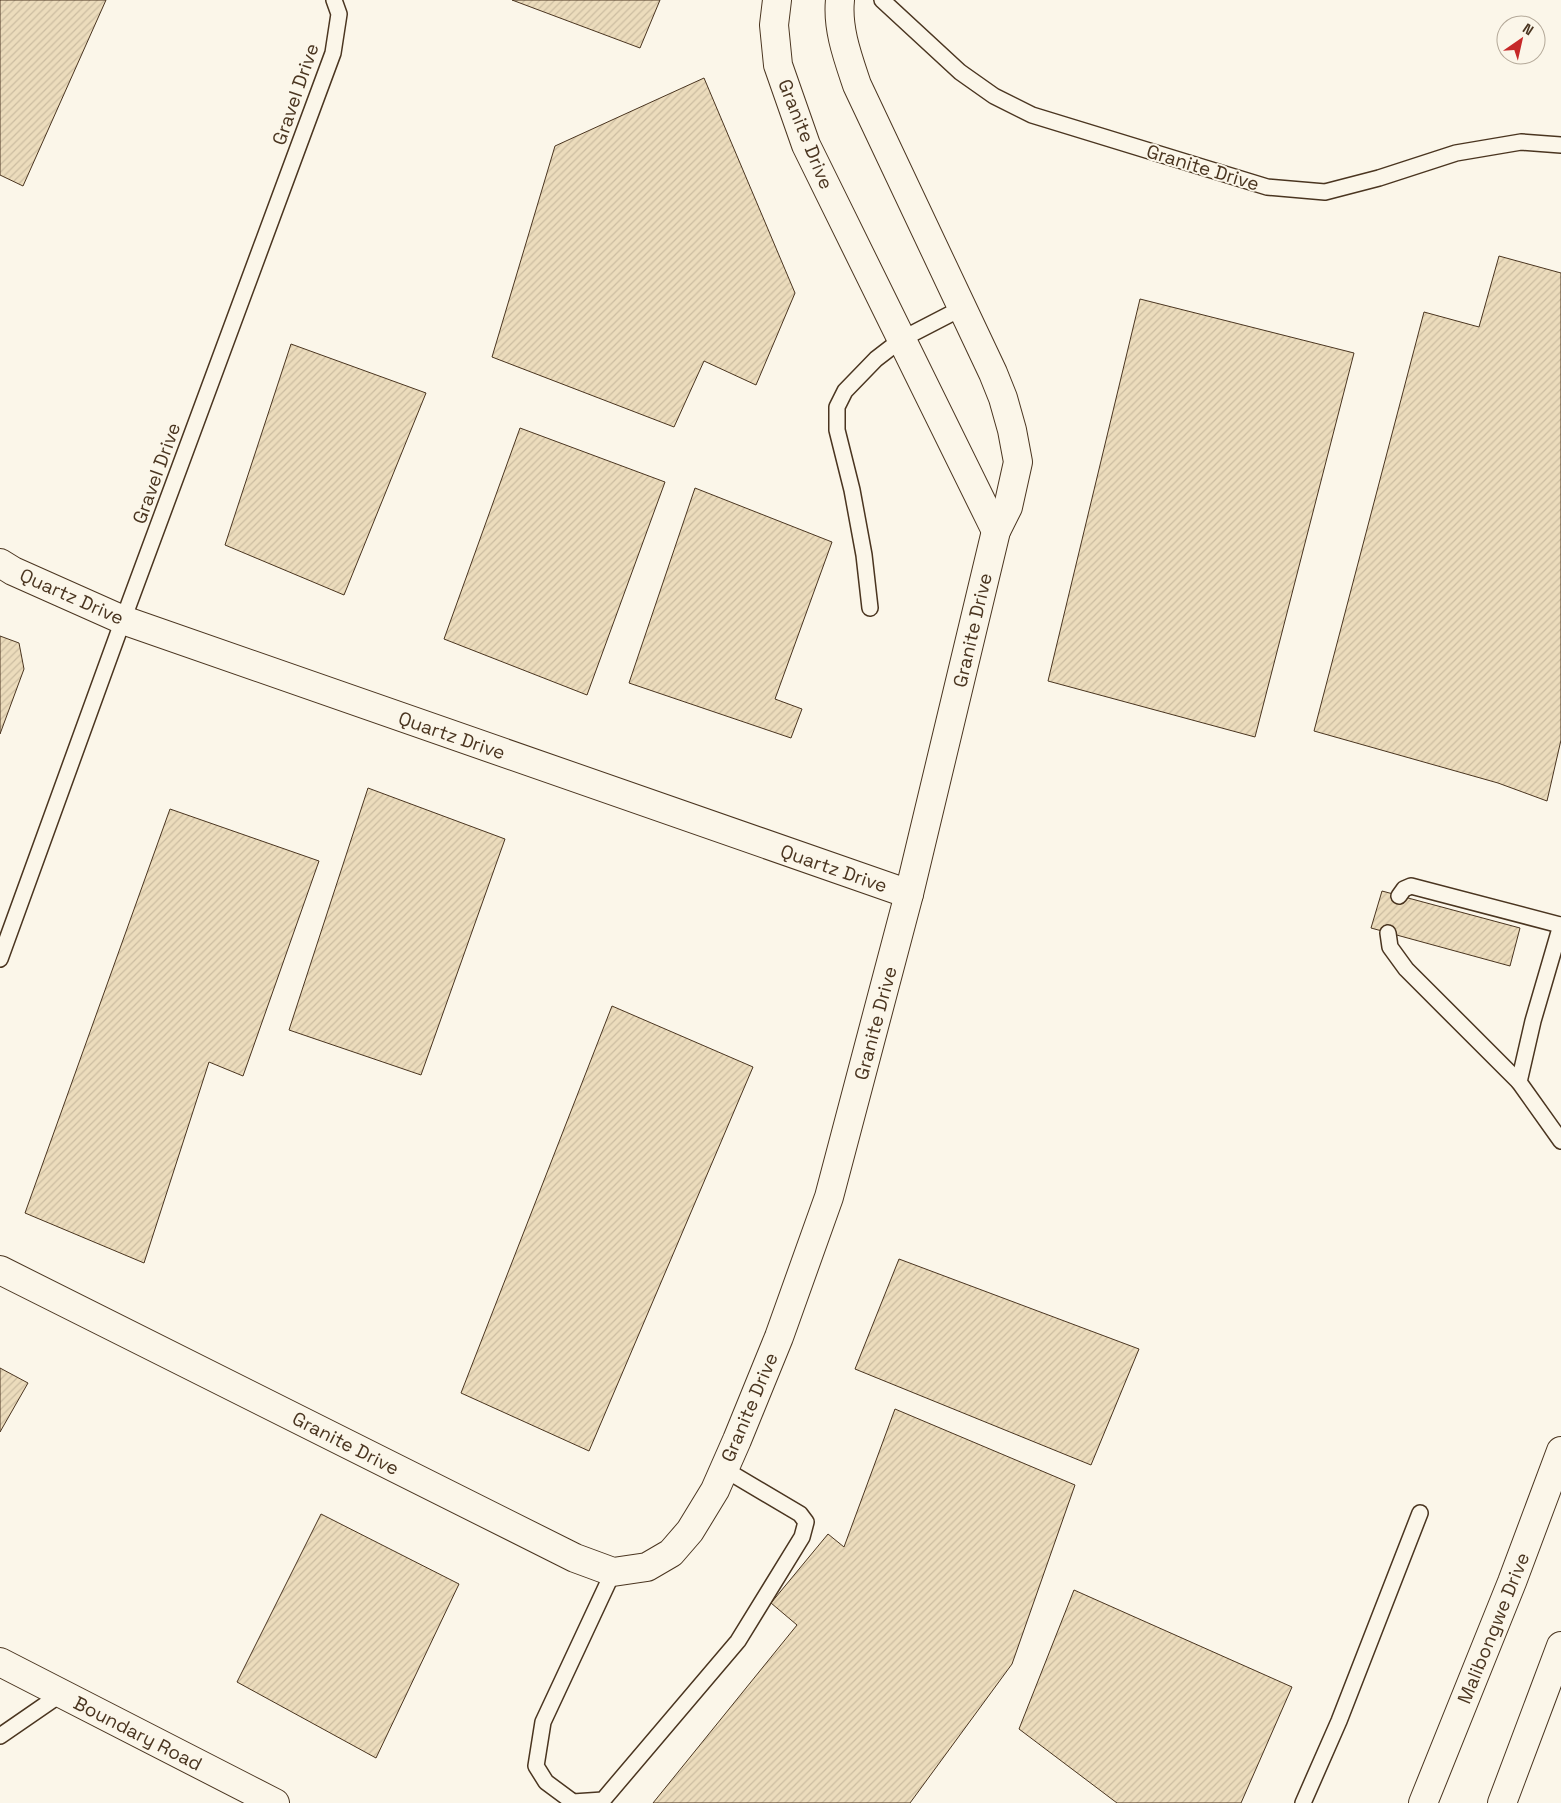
<svg xmlns="http://www.w3.org/2000/svg" width="1561" height="1803" font-family="'Space Grotesk',sans-serif">
	<defs>
		<pattern id="building-hatch" width="6" height="6" patternUnits="userSpaceOnUse" patternTransform="scale(1.25)"><rect width="6" height="6" fill="#ecdcbc"/><path d="M-1 1l2-2M0 6l6-6M5 7l2-2" fill="none" stroke="#ccbda1"/></pattern>
	</defs>
	<rect width="100%" height="100%" fill="#fbf6e9"/>
	<g fill="url(#building-hatch)" stroke="#4a3520">
		<path d="M0,0h106l-83,186 -23,-11z"/>
		<path d="M512,0h148l-20,48z"/>
		<path d="M704,78l91,215 -39,92 -52,-24 -30,66 -182,-70 63,-211z"/>
		<path d="M1499,256l62,17v467l-14,61 -49,-18 -184,-52 110,-419 55,15z"/>
		<path d="M1140,299l214,54 -99,384 -207,-56z"/>
		<path d="M291,344l135,49 -82,202 -119,-50z"/>
		<path d="M520,428l145,54 -78,213 -143,-56z"/>
		<path d="M695,488l137,54 -57,157 27,10 -11,29 -162,-55z"/>
		<path d="M0,636l19,7 5,26 -24,65z"/>
		<path d="M368,788l137,51 -84,236 -132,-45z"/>
		<path d="M170,809l149,52 -76,215 -34,-14 -65,201 -119,-50z"/>
		<path d="M1382,891l138,37 -10,38 -139,-38z"/>
		<path d="M612,1006l141,61 -164,384 -128,-58z"/>
		<path d="M899,1259l240,90 -48,116 -236,-96z"/>
		<path d="M0,1368l28,15 -28,49z"/>
		<path d="M895,1409l180,76 -63,179 -102,139h-257l144,-178 -26,-22 57,-69 16,13z"/>
		<path d="M321,1514l138,70 -83,174 -139,-76z"/>
		<path d="M1074,1590l218,97 -51,116h-124l-98,-74z"/>
	</g>
	<g fill="none" stroke-linecap="round" stroke-linejoin="round">
		<g stroke="#4a3520" stroke-width="18">
			<g id="lane">
				<path d="M882,0l78,72 34,24 38,19 235,72 58,5 54,-14 77,-25 65,-11 40,3"/>
				<path d="M870,608l-6,-53 -12,-65 -15,-60v-23l8,-16 31,-32 26,-20 60,-31"/>
				<path d="M1399,896l5,-7 7,-3 149,39"/>
				<path d="M1561,925l-28,96 -14,61 42,59"/>
				<path d="M1388,933l2,14 16,22 113,113"/>
				<path d="M0,959l123,-339 210,-567 6,-39 -5,-14"/>
				<path d="M613,1572l-70,150 -7,44 10,16 27,20 30,-2 135,-159 64,-104 4,-15 -6,-8 -76,-45"/>
				<path d="M0,1736l61,-42"/>
				<path d="M1303,1803l36,-82 81,-208"/>
			</g>
		</g>
		<g stroke="#4a3520" stroke-width="30">
			<g id="street">
				<path d="M777,0l-3,25 4,40 28,80 190,386"/>
				<path d="M0,563l13,8 110,49 786,274"/>
				<path d="M0,1270l575,288 38,14 34,-5 24,-14 19,-22 25,-41 22,-50 42,-103 50,-140 80,-303 87,-363 12,-24 10,-45 -6,-32 -9,-32 -10,-25 -136,-288c-9,-27 -20,-56 -17,-85"/>
			</g>
		</g>
		<g stroke="#4a3520" stroke-width="30">
			<g id="secondary">
				<path d="M0,1662l275,141"/>
				<path d="M1423,1803l89,-221 49,-131"/>
				<path d="M1502,1803l59,-157"/>
			</g>
		</g>
		<use href="#lane" stroke="#fbf6e9" stroke-width="15"/>
		<use href="#street" stroke="#fbf6e9" stroke-width="28"/>
		<use href="#secondary" stroke="#fbf6e9" stroke-width="28"/>
	</g>
	<g text-anchor="middle" stroke-width="4" stroke-linejoin="round" paint-order="stroke">
		<g font-size="19" fill="#4a3520" stroke="#fbf6e9">
			<text transform="translate(295 94) rotate(-71)" y="7">Gravel Drive</text>
			<text transform="translate(806 134) rotate(68)" y="7">Granite Drive</text>
			<text transform="translate(1203 167) rotate(17)" y="7">Granite Drive</text>
			<text transform="translate(156 473) rotate(-70)" y="7">Gravel Drive</text>
			<text transform="translate(72 596) rotate(24)" y="7">Quartz Drive</text>
			<text transform="translate(972 630) rotate(-77)" y="7">Granite Drive</text>
			<text transform="translate(452 735) rotate(19)" y="7">Quartz Drive</text>
			<text transform="translate(834 868) rotate(19)" y="7">Quartz Drive</text>
			<text transform="translate(875 1023) rotate(-75)" y="7">Granite Drive</text>
			<text transform="translate(749 1407) rotate(-67)" y="7">Granite Drive</text>
			<text transform="translate(346 1443) rotate(27)" y="7">Granite Drive</text>
			<text transform="translate(1493 1628) rotate(-68)" y="7">Malibongwe Drive</text>
			<text transform="translate(138 1733) rotate(27)" y="7">Boundary Road</text>
		</g>
	</g>
	<g transform="translate(1521 40) rotate(34)"><circle r="24" fill="#fbf6e9" stroke="#b4a999"/>
	<path d="M0-4L9 19L0 12L-9 19Z" fill="#c62828"/>
	<text y="-8" font-size="14" font-weight="bold" text-anchor="middle" fill="#4a3520">N</text>
	</g>
</svg>
